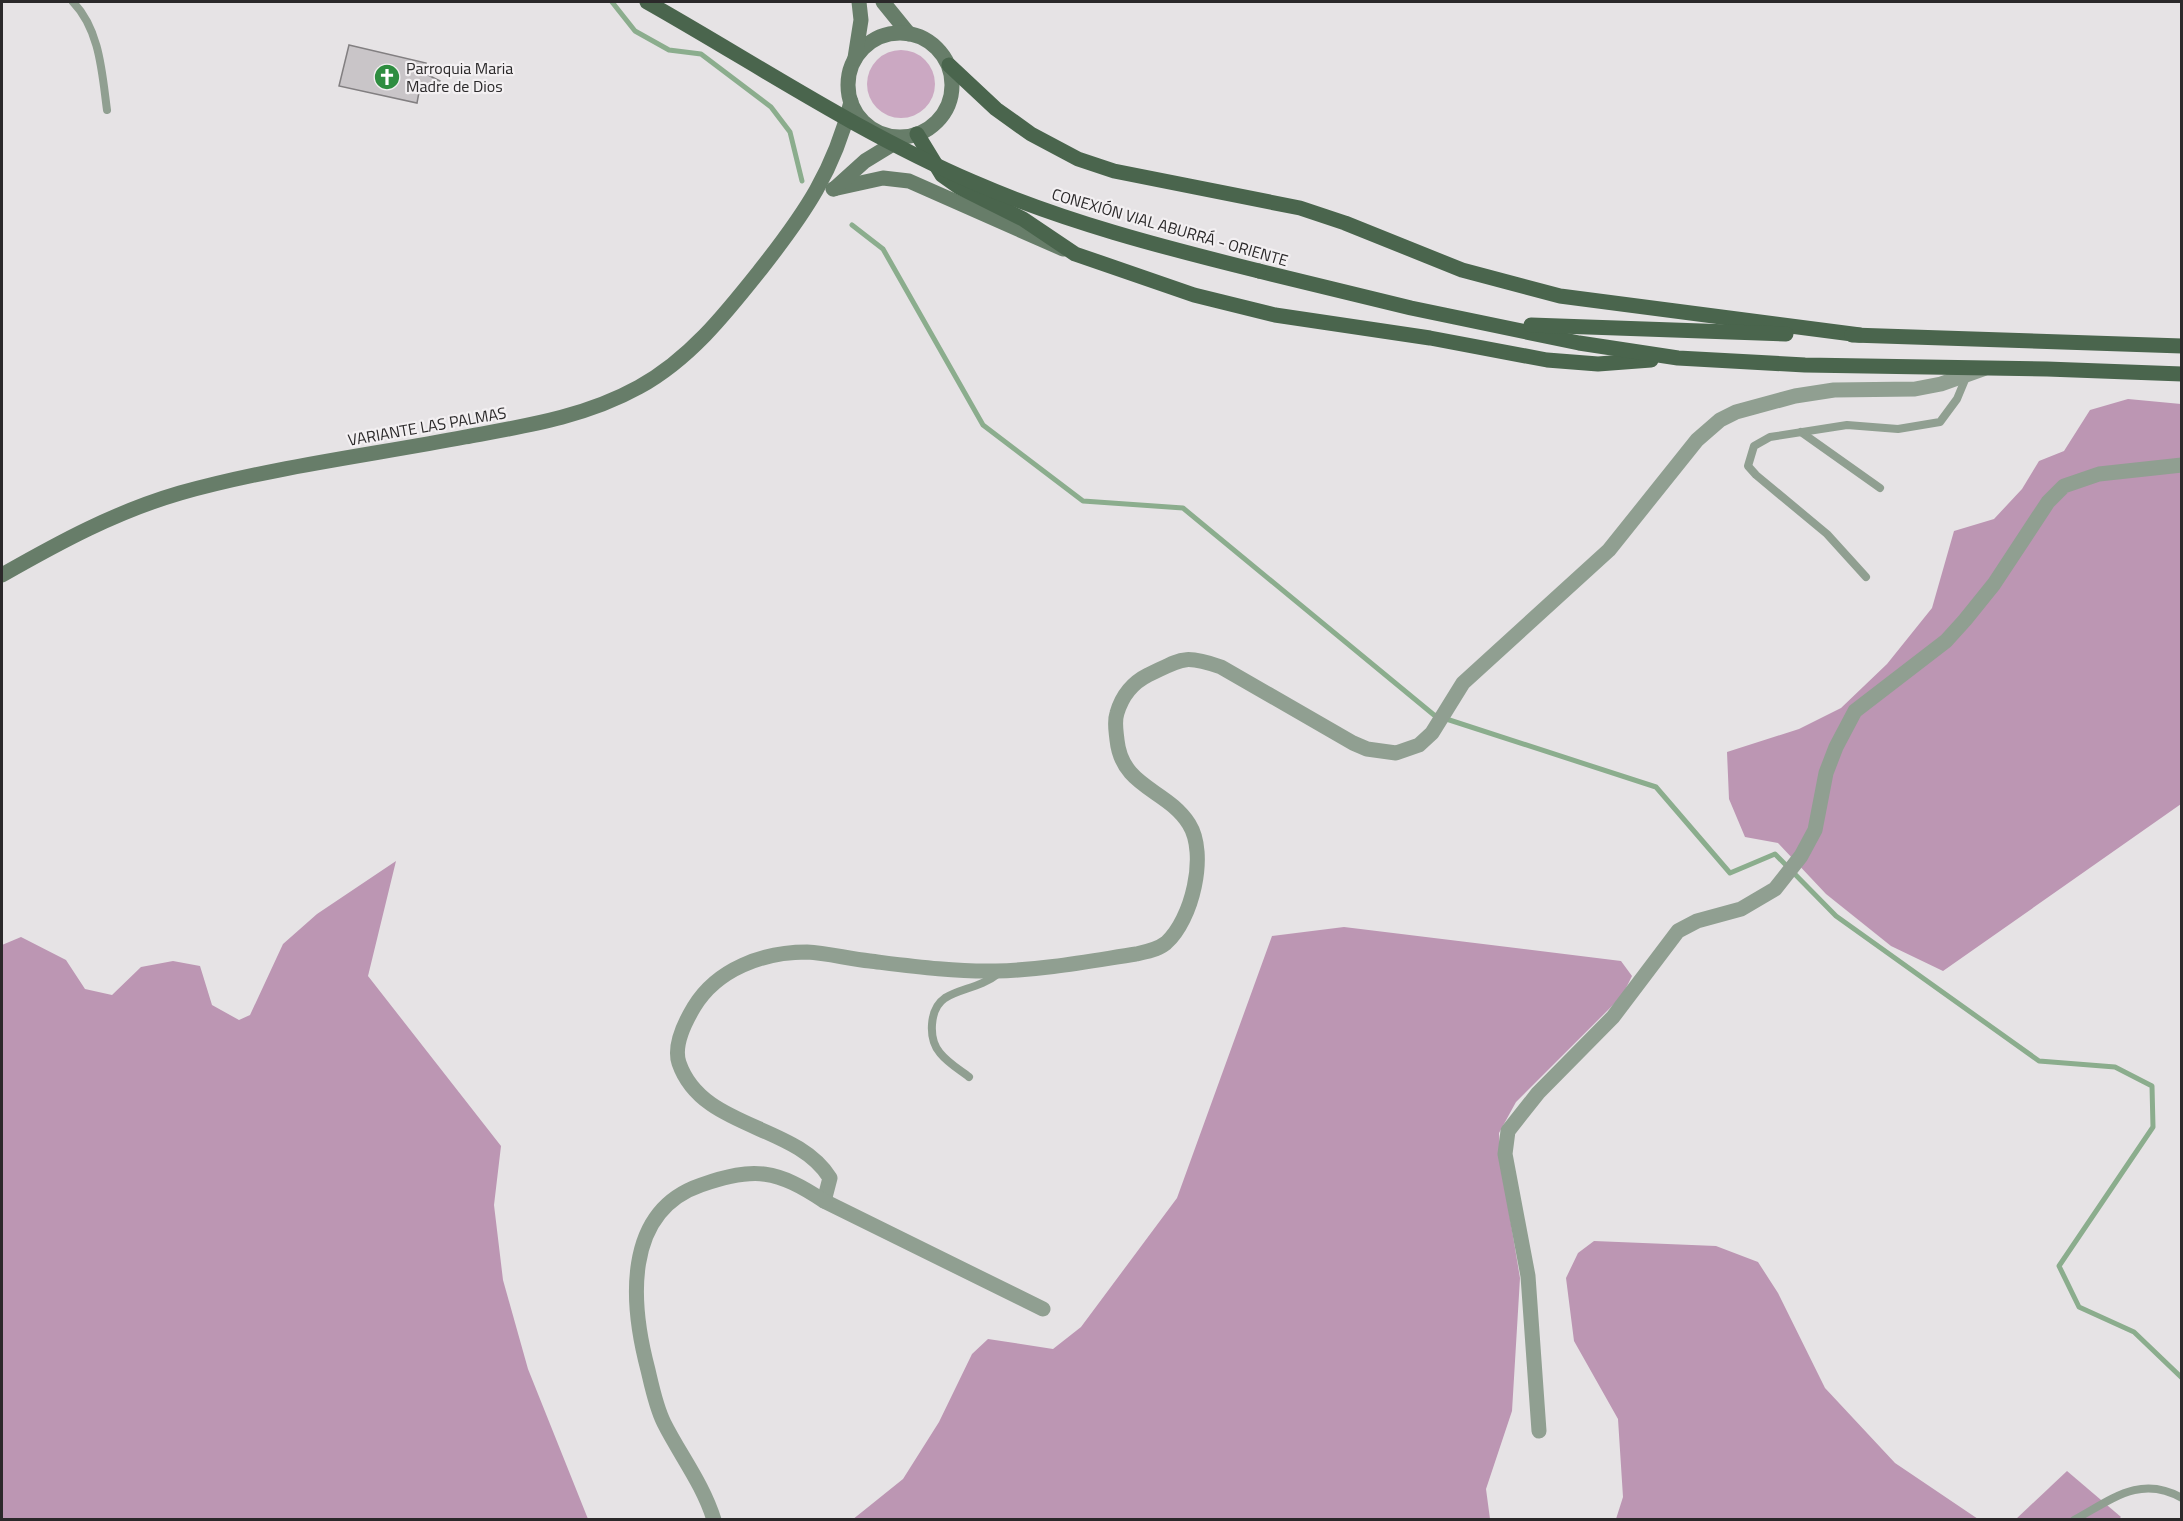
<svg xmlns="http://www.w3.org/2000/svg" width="2183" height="1521" font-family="'Titillium Web',sans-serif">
	<rect width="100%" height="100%" fill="#e6e3e5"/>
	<circle fill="#cba8c2" cx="901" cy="84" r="34"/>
	<g fill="#bc96b3">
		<path d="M2128,399l53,5v400l-238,167 -52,-25 -65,-52 -48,-51 -33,-6 -16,-38 -2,-47 72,-23 42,-21 46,-44 45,-56 22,-77 40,-12 28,-30 17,-28 25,-10 26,-41z"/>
		<path d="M396,861l-28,115 133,170 -7,59 9,75 25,89 60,150h-586v-574l19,-8 45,23 19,29 27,6 29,-28 32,-6 27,5 12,39 27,15 11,-5 33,-71 34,-30z"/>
		<path d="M1344,927l277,34 11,15 -10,20 -106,106 -17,31 1,25 20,120 -8,133 -26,78 4,30 -638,1 51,-41 36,-57 33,-68 16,-15 65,10 28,-22 96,-129 95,-262z"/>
		<path d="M1594,1241l122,5 42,16 20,31 47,95 70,75 83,56h-362l7,-22 -5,-78 -44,-78 -8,-63 12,-25z"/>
		<path d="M2067,1471l54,46 -3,3h-103z"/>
	</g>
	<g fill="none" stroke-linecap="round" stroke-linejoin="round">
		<g stroke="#8bad8d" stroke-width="5">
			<path d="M612,2l23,29 34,19 32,4 70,53 19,25 12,49"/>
			<path d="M852,225l31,24 100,176 100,76 100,7 251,207 222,72 74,86 45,-19 61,62 203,145 76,6 37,19 1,41 -94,139 20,41 55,25 48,46"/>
		</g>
	</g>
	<path fill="#c9c5c8" stroke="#827f81" stroke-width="1.5" d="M349,45l77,18 -2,10 16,8 -1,11h-20l-2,11 -78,-17z"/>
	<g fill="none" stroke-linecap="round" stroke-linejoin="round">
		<g stroke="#909f91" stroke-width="8">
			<path d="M73,2c27,28 29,71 34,108"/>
			<path d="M1801,432l79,56"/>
			<path d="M1866,577l-39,-43 -71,-59 -8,-9 6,-20 16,-9 77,-12 51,4 42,-7 17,-23 10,-24"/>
			<path d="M969,1077c-9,-7 -21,-14 -29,-24 -12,-14 -11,-44 5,-55 16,-10 35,-10 54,-25"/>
			<path d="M2074,1520c37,-20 66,-46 108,-22"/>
		</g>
		<g stroke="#909f91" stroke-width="15">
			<path d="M824,1201l6,-23c-34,-55 -128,-48 -151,-115 -6,-18 6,-41 15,-56 23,-38 69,-55 113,-55 21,1 42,7 63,9 41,5 85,11 126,10 47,-1 94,-10 140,-17 10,-2 21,-4 30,-11 26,-23 42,-89 23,-119 -22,-35 -67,-36 -72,-84 -1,-10 -3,-18 0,-27 5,-17 15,-30 31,-38 34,-16 35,-21 73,-8l132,76 14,6 29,4 23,-8 13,-12 31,-50 146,-133 88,-110 23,-20 16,-8 59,-16 39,-6 81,-1 26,-5 42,-15"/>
			<path d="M1539,1431l-11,-155 -23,-122 3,-23 30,-38 75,-76 65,-86 19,-10 44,-12 34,-20 26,-33 14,-26 11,-57 10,-26 19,-36 91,-70 19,-21 29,-36 54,-82 16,-16 35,-12 83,-9"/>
			<path d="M714,1520c-11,-36 -34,-65 -50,-97 -8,-16 -12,-36 -16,-53 -17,-64 -26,-158 53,-185 54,-19 76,-15 123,16l219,108"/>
		</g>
		<g stroke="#677d69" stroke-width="15">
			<path d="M883,2l26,32"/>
			<circle cx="900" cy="85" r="52"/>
			<path d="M855,58l6,-38 -2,-18"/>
			<path d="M833,189l50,-11 26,3 154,68"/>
			<path d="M834,189l31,-28 36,-22"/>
			<path d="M2,575c58,-33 113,-63 178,-82 93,-26 191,-38 285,-56 60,-11 120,-20 174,-50 51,-28 87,-74 122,-118 44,-56 73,-98 90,-167"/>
		</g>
		<g stroke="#4a654d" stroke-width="15">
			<path d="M949,65l47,44 35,25 47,25 36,12 186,37 45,15 117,47 98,26 300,39"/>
			<path d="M917,134l25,41 17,12 64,32 52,35 119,41 81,20 155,23 117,22 51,4 53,-4"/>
			<path d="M1259,271l152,37 168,35 99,15 127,7 242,4 135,5"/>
			<path d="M1531,325l255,9"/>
			<path d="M1852,335l330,11"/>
		</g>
		<path stroke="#4a654d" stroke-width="15" d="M647,2c108,61 212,131 326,180 92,40 189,65 286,89"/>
	</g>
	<defs>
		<g id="church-disc" transform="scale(1.35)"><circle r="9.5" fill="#2e8d40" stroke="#f3f0f2"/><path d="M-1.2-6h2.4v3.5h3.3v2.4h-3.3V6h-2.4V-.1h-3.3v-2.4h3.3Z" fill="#fff"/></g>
	</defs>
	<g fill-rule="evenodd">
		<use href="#church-disc" x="387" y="77"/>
	</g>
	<g text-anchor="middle" stroke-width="4.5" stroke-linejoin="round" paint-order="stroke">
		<g font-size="16" fill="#2b292a" stroke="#f3f0f2" text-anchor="start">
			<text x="406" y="74">Parroquia Maria<tspan x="406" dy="18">Madre de Dios</tspan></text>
		</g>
		<g font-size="16" fill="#2b292a" stroke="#f3f0f2">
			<text transform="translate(1170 227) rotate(16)" y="6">CONEXIÓN VIAL ABURRÁ - ORIENTE</text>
			<text transform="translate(427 426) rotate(-10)" y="6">VARIANTE LAS PALMAS</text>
		</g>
	</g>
	<rect width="2183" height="1521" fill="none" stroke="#2b292a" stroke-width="6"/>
</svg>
